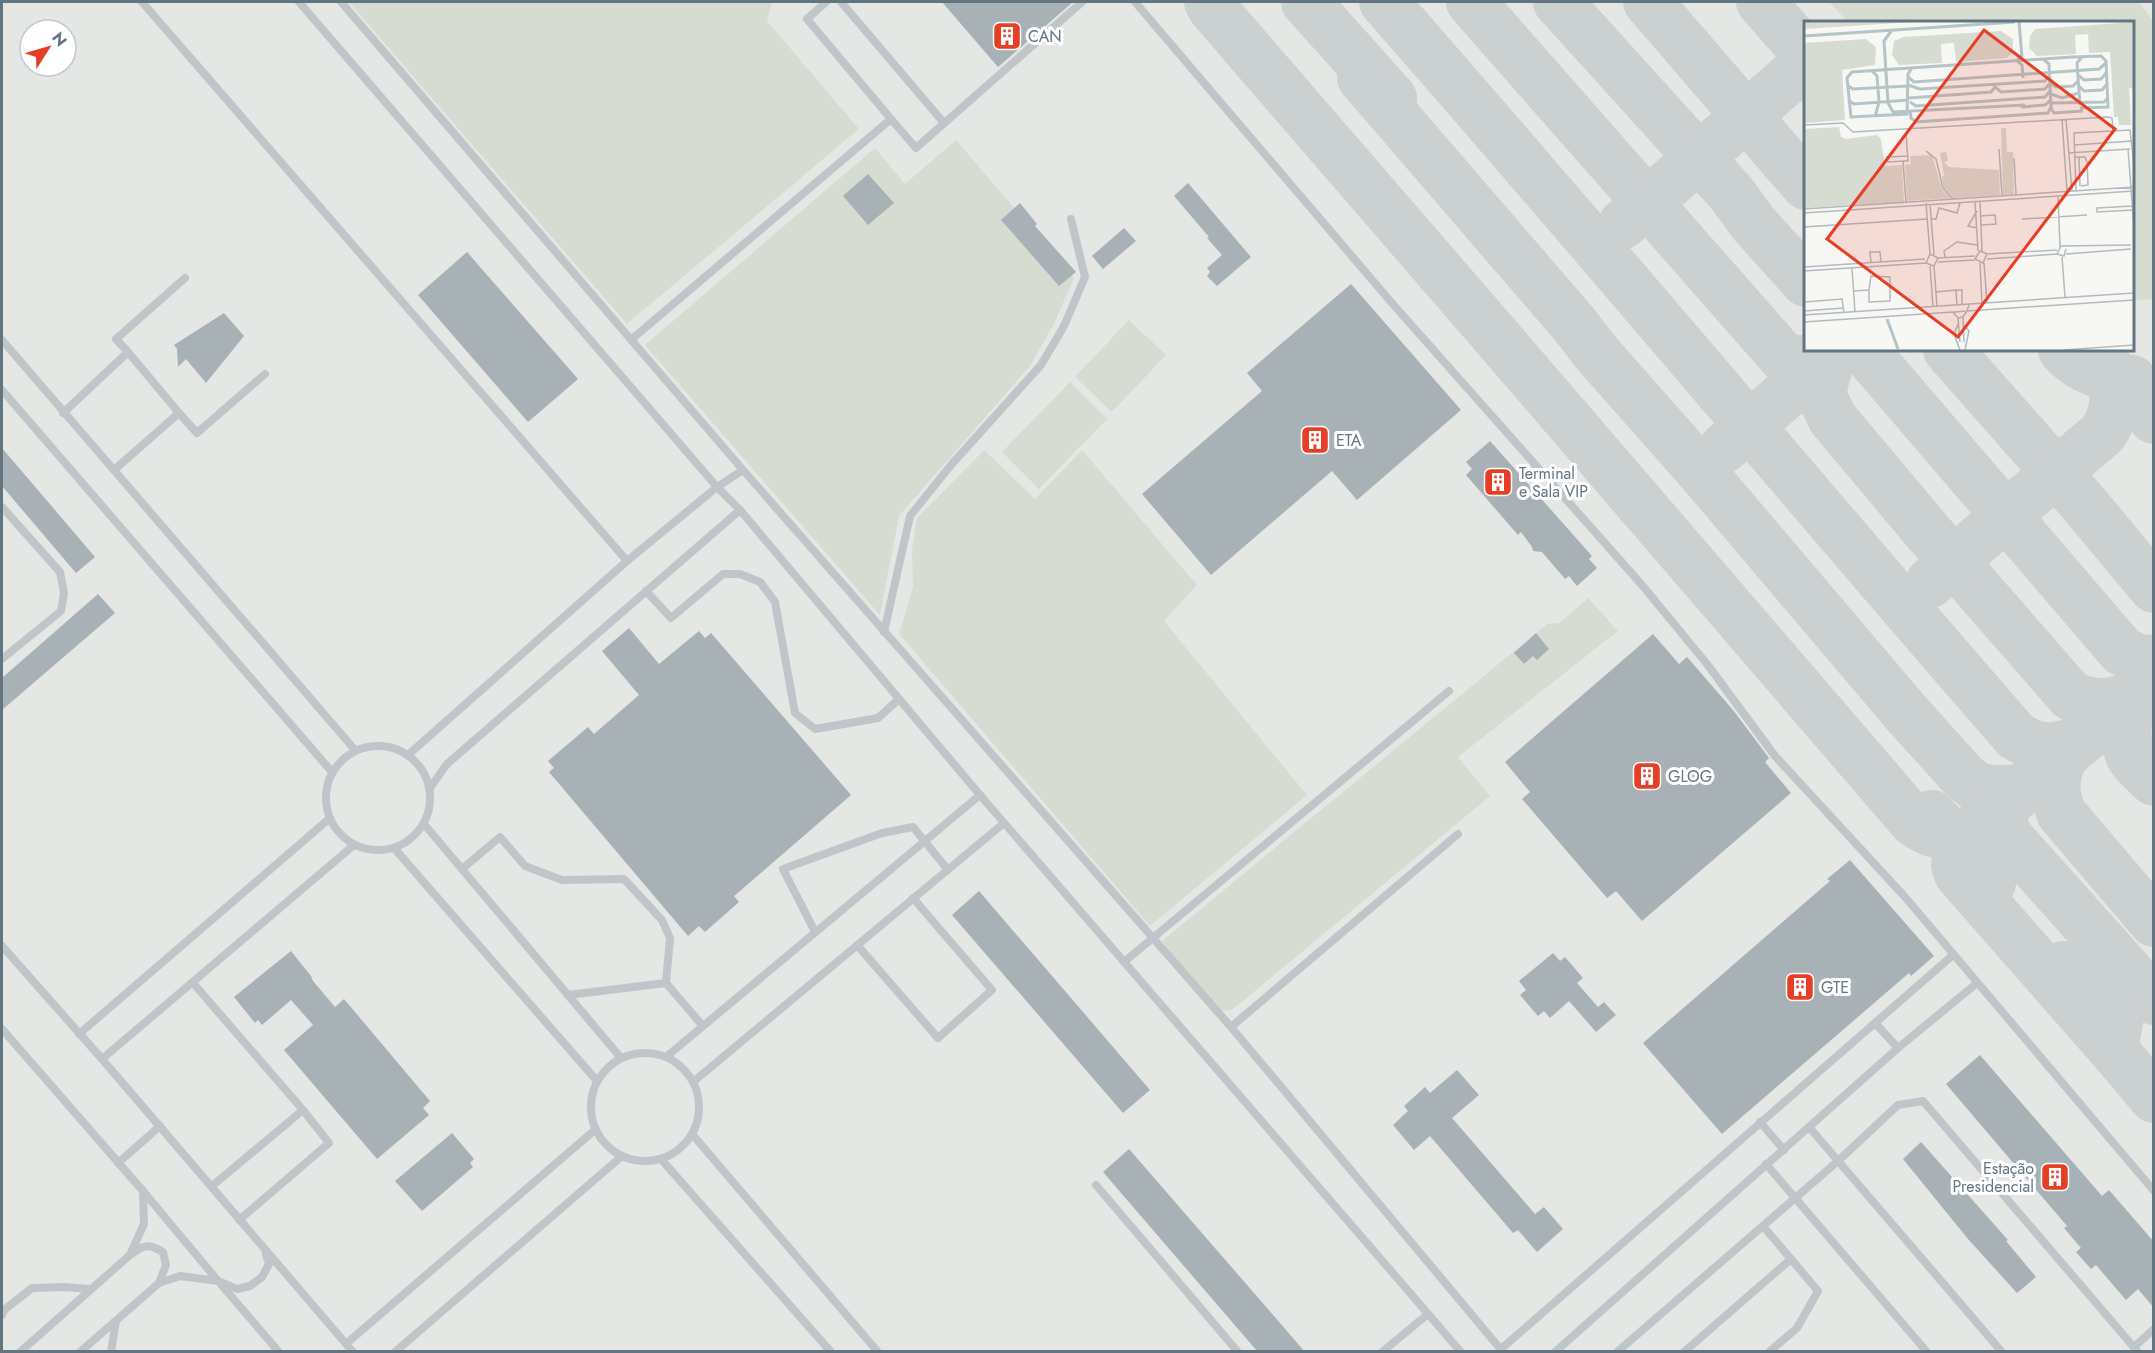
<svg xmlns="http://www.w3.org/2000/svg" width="2155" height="1353" font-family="Jost,sans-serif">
	<rect width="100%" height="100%" fill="#f7f7f4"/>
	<path fill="#e5e7e5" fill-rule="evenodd" d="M2,2h2151v1349l-2151,1zM1806,22h326v328h-326zM30,30h36v36h-36z"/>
	<g fill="#d7dcd3">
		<path d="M349,2h423l-5,19 92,108 -232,195z"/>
		<path d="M1829,2h309l15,18v279l-20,2 -1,-279h-284z"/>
		<path d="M956,140l118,138 -20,46 -24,42 -131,150 -19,99 -235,-270 230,-197 30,36z"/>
		<path d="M1129,320l37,35 -54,57 -37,-35z"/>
		<path d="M1070,382l37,37 -68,70 -37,-37z"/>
		<path d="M984,450l51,49 47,-49 115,135 -33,36 143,174 -157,131 -251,-292 14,-47 -1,-38 5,-31z"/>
		<path d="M1588,598l30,33 -160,126 32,39 -258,214 -12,1 -7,-6 -51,-64 385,-317 12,-1z"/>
	</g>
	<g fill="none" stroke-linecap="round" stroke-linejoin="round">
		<g stroke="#cbd0d0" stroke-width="50">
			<path d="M1209,2l4,7c235,270 467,542 701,813 23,17 40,16 65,5l175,-148"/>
			<path d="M1306,2l86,96"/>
			<path d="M1384,2c213,242 420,491 632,734 26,16 39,13 66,4"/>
			<path d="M1471,2l312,355 17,4 31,-6 -8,29 -1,13 11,22 94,112 144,165c25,10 37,9 62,0 -5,18 -11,42 -2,61 5,8 16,17 23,24"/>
			<path d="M1558,2l173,191 22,30 53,59"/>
			<path d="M1648,2l158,183"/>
			<path d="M1761,2l45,51"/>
			<path d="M1362,78l212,246 24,31 101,114 208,245 55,61 13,11 14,4h24l17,-5"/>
			<path d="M1623,224l170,-149 8,-10 5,-13"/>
			<path d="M1864,350l258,301 16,8 16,1"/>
			<path d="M1948,350l136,154 70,84"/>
			<path d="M2063,350c17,19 44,29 69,30"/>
			<path d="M2104,363l50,56"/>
			<path d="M1724,448l113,-98"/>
			<path d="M1930,583l76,-68 96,-81c14,-19 16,-42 8,-64"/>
			<path d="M2065,754c-12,21 -12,37 -4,59l93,109"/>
			<path d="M2006,805c-4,13 -4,21 3,33l145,162"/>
			<path d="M1932,815l59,68"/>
			<path d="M1956,865l3,9 158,180"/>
			<path d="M2064,966c29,35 39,43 85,29"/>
			<path d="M2118,1023l-4,20 3,11 37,44"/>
		</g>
	</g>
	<g fill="#a7b1b6">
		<path d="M942,2h131l-75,65z"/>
		<path d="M868,174l26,29 -26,22 -25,-29z"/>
		<path d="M1188,183l63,74 -34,29 -10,-10 3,-4 -3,-4 15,-13 -15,-17 2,-1 -35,-41z"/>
		<path d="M1020,203l17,21 -2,2 41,46 -17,14 -58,-66z"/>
		<path d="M1124,228l12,13 -33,28 -11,-13z"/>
		<path d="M467,252l111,127 -50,43 -110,-127z"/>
		<path d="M1351,284l110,126 -104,90 -25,-29 -121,104 -69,-81 120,-103 -15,-18z"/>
		<path d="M224,313l20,23 -38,47 -20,-24 -8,8 -1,-18 -3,-4z"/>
		<path d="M1490,441l102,115 -3,3 8,9 -20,18 -8,-10 -4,3 -23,-27 -9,-1 -1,-4 -11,-15 -3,3 -52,-60 6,-6 -6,-7z"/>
		<path d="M2,448l93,109 -19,16 -74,-87z"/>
		<path d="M98,594l17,19 -113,97v-32z"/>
		<path d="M629,628l30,36 40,-33 6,7 6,-5 140,162 -111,96 -6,5 5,6 -34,30 -6,-6 -11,10 -139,-164 5,-4 -6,-7 40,-34 6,7 45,-39 -37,-44z"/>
		<path d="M1536,633l13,16 -12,11 -4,-4 -9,8 -10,-11z"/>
		<path d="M1653,634l26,30 8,-7 46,53 36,48 -4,4 26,31 -149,128 -26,-30 -9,7 -85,-99 8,-7 -25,-30z"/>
		<path d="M1850,860l84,96 -23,20 -2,-3 -187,161 -79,-91 187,-162 -3,-2z"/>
		<path d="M979,891l171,199 -27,23 -171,-198z"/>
		<path d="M291,951l20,25 2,5 22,26 9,-8 86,102 -7,7 6,7 -52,44 -93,-109 29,-25 -22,-25 -29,25 -4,-5 -3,3 -21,-26z"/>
		<path d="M1553,953l7,8 5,-4 18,21 -6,5 21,24 6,-5 12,13 -20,17 -27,-31 -19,17 -6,-7 -6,5 -18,-21 6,-5 -7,-9z"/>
		<path d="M1980,1055l122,141 7,-6 45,52v66l-16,-19 -12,11 -30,-35 -5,4 -15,-17 5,-4 -17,-20 3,-2 -121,-142z"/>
		<path d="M1457,1070l22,25 -27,23 83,96 9,-7 19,22 -26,23 -19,-22 -5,3 -83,-97 -16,14 -21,-25 15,-14 -4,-5 21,-19 5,6z"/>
		<path d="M452,1133l22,26 -4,4 3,4 -51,44 -27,-30z"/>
		<path d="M1921,1142l87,98 -2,1 30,36 -19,16 -49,-54 -65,-80z"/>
		<path d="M1129,1149l145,167 31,36h-47l-13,-15 -142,-165z"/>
	</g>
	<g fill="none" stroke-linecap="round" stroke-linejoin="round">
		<g stroke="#c0c5c9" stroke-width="8">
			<path d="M142,2l485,559"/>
			<path d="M299,2l418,485 23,23 240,285 481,557"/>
			<path d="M341,2l402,468 488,557 272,325"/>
			<path d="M841,2l103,121"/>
			<path d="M1135,2l256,300 251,283 65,79 68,92 130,141 249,294"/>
			<path d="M891,119l25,29 166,-146"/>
			<path d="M632,339l259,-220 -84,-100 19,-17"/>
			<path d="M2,340l353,410"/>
			<path d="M128,352l-12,-13 69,-61"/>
			<path d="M2,390l330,382"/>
			<path d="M63,413l65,-61 51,61 -65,57"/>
			<path d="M179,413l18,20 68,-59"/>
			<path d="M2,507l58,65 4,21 -3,18 -59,48"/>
			<path d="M646,591l25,27 52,-44h17l20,8 15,20 20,111 20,16 63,-11 21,-19"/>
			<path d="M884,632l26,-116 41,-51 90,-100 23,-39 21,-49 -14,-58"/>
			<circle cx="378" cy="798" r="52"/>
			<path d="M408,755l219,-194 90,-74 26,-17"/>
			<path d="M430,788l17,-24 293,-254"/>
			<path d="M424,824l197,234"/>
			<path d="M394,848l203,233"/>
			<path d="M462,869l38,-32 25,29 37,14 62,-1 38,41 8,18 -4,45 36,42"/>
			<path d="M815,932l-32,-63 99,-36 31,-6 35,43"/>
			<path d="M857,945l81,93 54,-48 -79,-92"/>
			<path d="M2,946l100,113 251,293"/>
			<path d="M1124,962l325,-271"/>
			<path d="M193,983l110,127"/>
			<path d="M568,995l98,-12"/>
			<path d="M1875,1023l23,25"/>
			<path d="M1231,1027l227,-193"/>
			<path d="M2,1029l141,162 1,33 -14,31 -110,97"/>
			<path d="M79,1034l251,-216"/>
			<circle cx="645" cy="1107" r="54"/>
			<path d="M666,1057l314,-262"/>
			<path d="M102,1059l252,-214"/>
			<path d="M693,1082l311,-259"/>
			<path d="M1760,1122l24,28"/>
			<path d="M1809,1127l193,225"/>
			<path d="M692,1134l186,218"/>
			<path d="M661,1159l170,193"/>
			<path d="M118,1163l42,-37"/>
			<path d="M1766,1164l161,188"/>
			<path d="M1096,1185l142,167"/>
			<path d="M212,1186l91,-76 26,33 -90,77"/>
			<path d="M143,1191l75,90 19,8 13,-3 12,-9 7,-13 -3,-10"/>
			<path d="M1763,1226l55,65 -21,37 -28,24"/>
			<path d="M159,1283l21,-7 38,5 61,71"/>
			<path d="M2,1315l2,-5 28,-22 32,-1 27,2"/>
			<path d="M347,1343l249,-214"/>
			<path d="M2134,1347l20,-18"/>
			<path d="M1501,1349l452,-394"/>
			<path d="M80,1352l79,-69 7,-18 -3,-13c-13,-8 -19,-8 -31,2"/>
			<path d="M111,1352l5,-31"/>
			<path d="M395,1352l227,-196"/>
			<path d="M1382,1352l46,-38"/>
			<path d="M1555,1352l343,-304 79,-65"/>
			<path d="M1617,1352l221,-191 60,-56 25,-4 215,251"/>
			<path d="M1684,1352l107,-93"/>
		</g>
	</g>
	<defs>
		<g id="building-square" transform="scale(1.5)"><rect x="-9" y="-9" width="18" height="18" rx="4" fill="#e63f25" stroke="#fff"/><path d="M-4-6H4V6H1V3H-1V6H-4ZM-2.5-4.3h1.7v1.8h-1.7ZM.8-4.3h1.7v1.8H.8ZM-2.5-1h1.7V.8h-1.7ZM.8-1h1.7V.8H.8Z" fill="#fff"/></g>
	</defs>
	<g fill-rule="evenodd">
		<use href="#building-square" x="1007" y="36"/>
		<use href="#building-square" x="1315" y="440"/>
		<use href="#building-square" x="1498" y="482"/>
		<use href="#building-square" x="1647" y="776"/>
		<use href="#building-square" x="1800" y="987"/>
		<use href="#building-square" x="2055" y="1177"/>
	</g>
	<g text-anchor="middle" stroke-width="6" stroke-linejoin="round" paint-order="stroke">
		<g font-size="16" fill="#627580" stroke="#fff" text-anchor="start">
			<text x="1028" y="42">CAN</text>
			<text x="1336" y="446">ETA</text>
			<text x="1519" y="479">Terminal<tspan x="1519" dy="18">e Sala VIP</tspan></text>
			<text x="1668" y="782">GLOG</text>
			<text x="1821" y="993">GTE</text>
			<text x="2034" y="1174" text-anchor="end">Estação<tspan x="2034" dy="18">Presidencial</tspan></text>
		</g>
	</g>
	<g transform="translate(1804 21)">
		<rect width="330" height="330" fill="#f7f7f4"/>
		<path d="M0,1h108l-108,7zM330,1v68l-5,-3 2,38h-12l-1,-8h-4l-4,-65 -21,1 -1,-19 -13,1 1,19 -39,2 -8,-8 1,-12 5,-7zM197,10l12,8v13l-6,6 -51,4 -2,-19 -13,1 1,19 -43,2 -7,-10 2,-14 10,-4zM62,18l10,8 -1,18 -33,5 3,50 -41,3v-80zM35,106l2,10 5,2 31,-4 4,4 4,27 17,-1 2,37 -100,6v-79zM197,107h5l1,24h6l1,42 -11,1zM142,131l2,9 -4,1 5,5 50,3 1,25 -46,3 -10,-10 -2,-12 9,-2 -7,1 -4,-22zM128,134l10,34 9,9 -44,3 -2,-36 6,-1 -1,-8z" fill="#d7dcd3"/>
		<path fill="none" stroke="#b5c5c7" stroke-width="3" d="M215,1l3,35M88,9l-8,11 4,62 5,9 132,-7M0,15l211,-14M217,34l-4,6 5,4 1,13M108,47l-4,6 -1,40 -56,3 -4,-39 5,-6 220,-15 29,-1 5,5 2,46 -28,1M68,50l5,5 2,26 -4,15M274,54l6,5 17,-1 5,-6M104,56l6,5 185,-13 7,-6M43,64l6,4 55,-3M104,64l12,4 125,-8 4,-5M275,65l5,5 18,-1 5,-6M247,73l11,4 17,-5M105,77l82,-6 4,-5 6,5 44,-3 5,-6 6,4 17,-1 5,-5M44,79l6,4 55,-4M106,81l6,4 129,-9 5,-6M247,82l53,-1 4,-4M276,84l-3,-42 5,-6M217,86l24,-2 6,-5M247,87l3,5 29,-2M106,89l1,8 5,4 132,-9 3,-6 -2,-43 -6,-5M83,298l11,30"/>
		<path fill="none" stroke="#b2bbbf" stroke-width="1.5" d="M258,98l5,73M262,98l6,72M0,104l39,-2 10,9 255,-15 4,1 1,12M270,124l58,-4M195,128l3,46M324,128l6,79M122,130l10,8 7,29 10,11M264,132l62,-4M270,136h11l2,5 1,23 -7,1M275,136l1,29M210,137l2,36M99,140h5l-2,-28M272,170l-2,-58 56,-3 4,36M254,175l2,51M176,180l2,50M102,181l-3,-41 -15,1 -1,-5 21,-1M171,181l3,49M122,182l4,51M126,183l4,51M0,188l330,-22M329,189l-36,2v-4l36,-2M0,192l330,-22M176,195l15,-1 1,9 -15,1M127,198h5l3,-11 18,5 3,-10M218,198l65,-4M0,206l123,-8M173,207l-9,-2 9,-15M262,228l-2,7 -7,-2 4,-8 70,-1M183,233l-4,9 -8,-4 5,-8 7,3 70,-4M262,233l65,-5M141,236l-1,-6 13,-9 20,3M258,236l3,40M134,237l-4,8 -8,-3 4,-9 8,4 37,-2M183,238l70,-5M134,241l37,-2M67,242l-1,-11h10l1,10M176,242l2,40M180,242l3,40M126,245l3,41M130,245l3,40M0,246l121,-8M48,247l3,44M0,250l122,-8M50,270l15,-1v12l21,-1v-24l-19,-1 -2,14M132,271l20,-2M0,281l38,-3 2,14M153,284l-1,-15h6v15M0,290l39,-3M150,291l13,-1 2,-6M0,294l330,-22M159,296l4,-6 167,-11M154,297l5,-1 1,25M0,301l149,-10 5,6 2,24M154,303l-4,10 6,16M160,304l5,6 -4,19M260,329l70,-5"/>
		<path fill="#e63f25" fill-opacity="0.15" stroke="#e63f25" stroke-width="3" d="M180,9l131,99 -157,208 -131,-98z"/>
		<rect width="330" height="330" fill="none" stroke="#627580" stroke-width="3"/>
	</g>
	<rect width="2155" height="1353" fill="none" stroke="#627580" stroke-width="6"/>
	<g transform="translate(48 48) rotate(53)"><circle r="28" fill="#ffffff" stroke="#c0c8cc" stroke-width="1.5"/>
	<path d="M0-4.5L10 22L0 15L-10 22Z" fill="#e63f25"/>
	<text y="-9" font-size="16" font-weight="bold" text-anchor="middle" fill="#627580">N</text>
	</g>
</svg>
